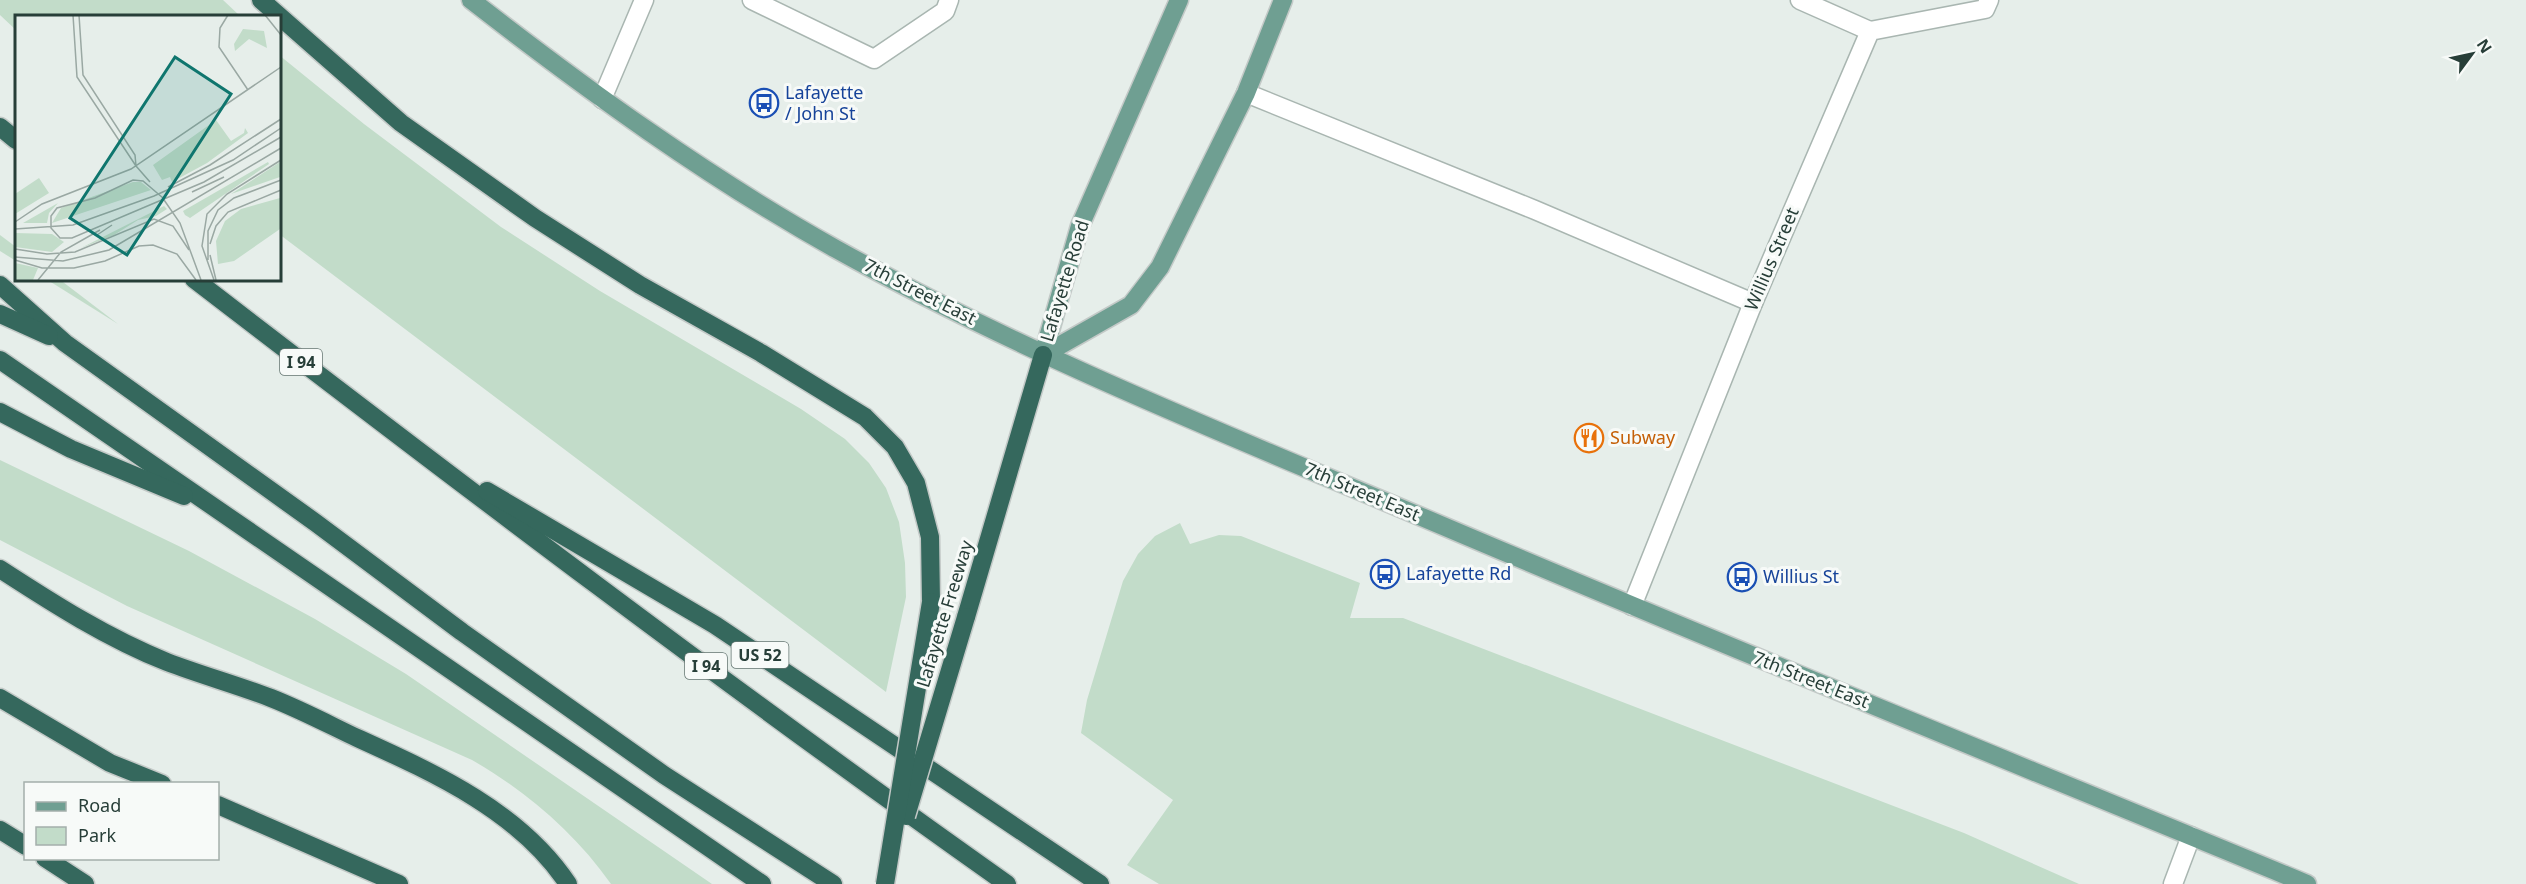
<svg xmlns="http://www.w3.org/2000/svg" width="2526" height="884" font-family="'Noto Sans',sans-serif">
	<rect width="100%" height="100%" fill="#e6eeea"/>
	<g fill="#c2dcc9">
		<path d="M0,0h223l17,16h-224v14l-16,-15z"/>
		<path d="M279,55l85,69 137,103 99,64 201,118 44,30 24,24 17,25 13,34 6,41 1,34 -20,95 -607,-458z"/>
		<path d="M0,235l16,12v14l-16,-10z"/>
		<path d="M46,279h13l59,45z"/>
		<path d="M0,460l189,91 126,68 91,55 306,210h-101c-36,-51 -85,-93 -139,-124l-345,-154 -127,-66z"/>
		<path d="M1180,523l10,21 29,-9 22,1 119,47 -10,35h53l561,215 115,51h-920l-32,-19 46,-65 -92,-67 6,-33 36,-119 15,-27 17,-18z"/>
	</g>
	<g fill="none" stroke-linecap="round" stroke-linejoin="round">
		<g stroke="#a9b6b1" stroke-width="21">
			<g id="minor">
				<path d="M752,0l122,59 71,-48 4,-11"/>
				<path d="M1800,0l70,31"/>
				<path d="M1246,93l289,117 218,93"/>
				<path d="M602,99l42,-99"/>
				<path d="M1632,606l121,-303 117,-272 115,-22 4,-9"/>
				<path d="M2173,884l18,-48"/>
			</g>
		</g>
		<g stroke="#c3c9c7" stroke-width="21">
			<g id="major">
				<path d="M471,0c116,90 236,177 365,249 194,108 402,190 607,277 287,122 576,239 864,358"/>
				<path d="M1043,355l88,-50 29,-38 86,-174 37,-93"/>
				<path d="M1043,355l37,-129 99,-226"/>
			</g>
		</g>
		<g stroke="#c3c9c7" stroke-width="21">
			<g id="highway">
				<path d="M261,0l140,123 134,95 105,67 121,68 104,64 30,30 21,36 14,54 1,65"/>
				<path d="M0,127l16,13"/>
				<path d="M194,279c268,206 537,410 813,605"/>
				<path d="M0,285l65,58 251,180 146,109 202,143 169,109"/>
				<path d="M0,314l49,22"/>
				<path d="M0,360l762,524"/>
				<path d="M0,412l71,37 113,47"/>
				<path d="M487,491l228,134 385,259"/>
				<path d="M0,569c54,35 107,69 167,93 34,13 70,23 104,36 28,11 55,25 82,38 79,36 166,74 215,148"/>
				<path d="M966,617l77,-262"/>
				<path d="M0,698l110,65 52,21"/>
				<path d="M218,805l181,79"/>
				<path d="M0,830l26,16"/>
				<path d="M45,858l40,26"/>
			</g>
		</g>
		<use href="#minor" stroke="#fff" stroke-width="18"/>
		<use href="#major" stroke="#6f9f92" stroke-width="18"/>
		<use href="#highway" stroke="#35685d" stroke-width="18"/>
		<g stroke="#c3c9c7" stroke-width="21" stroke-linecap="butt">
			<g id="highway-bridge">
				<path d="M906,816l60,-199"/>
				<path d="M885,884l46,-282"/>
			</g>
		</g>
		<use href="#highway-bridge" stroke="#35685d" stroke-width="18"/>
	</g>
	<defs>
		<g id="bus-ring" transform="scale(1.5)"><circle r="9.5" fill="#f7faf8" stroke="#1a4fb4" stroke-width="1.5"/><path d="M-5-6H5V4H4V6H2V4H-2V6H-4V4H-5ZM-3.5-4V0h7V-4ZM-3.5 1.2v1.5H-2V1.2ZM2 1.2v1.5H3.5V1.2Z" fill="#1a4fb4"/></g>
		<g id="restaurant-ring" transform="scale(1.5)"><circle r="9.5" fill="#f7faf8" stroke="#e8710a" stroke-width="1.5"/><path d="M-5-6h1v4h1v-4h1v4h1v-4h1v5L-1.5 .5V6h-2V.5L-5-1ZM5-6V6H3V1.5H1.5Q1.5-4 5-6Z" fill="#e8710a"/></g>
	</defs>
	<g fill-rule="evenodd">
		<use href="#bus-ring" x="764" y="103"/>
		<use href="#restaurant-ring" x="1589" y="438"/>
		<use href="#bus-ring" x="1385" y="574"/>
		<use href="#bus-ring" x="1742" y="577"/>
	</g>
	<g text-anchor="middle" stroke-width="6" stroke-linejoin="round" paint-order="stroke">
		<g fill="#f7faf8" stroke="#657672" stroke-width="1.5">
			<rect x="280" y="349" width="42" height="26" rx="4.5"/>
			<rect x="731.5" y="642" width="57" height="26" rx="4.5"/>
			<rect x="685" y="653" width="42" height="26" rx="4.5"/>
		</g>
		<g font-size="16" font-weight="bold" fill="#273e38">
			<text x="301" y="368">I 94</text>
			<text x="760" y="661">US 52</text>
			<text x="706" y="672">I 94</text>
		</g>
		<g font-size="18" fill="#164399" stroke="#f7faf8" text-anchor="start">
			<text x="785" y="99">Lafayette<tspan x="785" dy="21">/ John St</tspan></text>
			<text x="1406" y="580">Lafayette Rd</text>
			<text x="1763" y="583">Willius St</text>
		</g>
		<g font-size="18" fill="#273e38" stroke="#f7faf8">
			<text transform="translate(1772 259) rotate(-67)" y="6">Willius Street</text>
			<text transform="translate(1065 281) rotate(-73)" y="6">Lafayette Road</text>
			<text transform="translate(920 292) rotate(27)" y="6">7th Street East</text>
			<text transform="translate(1362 492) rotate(23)" y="6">7th Street East</text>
			<text transform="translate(945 614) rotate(-73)" y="6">Lafayette Freeway</text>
			<text transform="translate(1811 680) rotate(22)" y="6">7th Street East</text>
		</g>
		<g font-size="18" fill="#c56008" stroke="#f7faf8" text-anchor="start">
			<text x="1610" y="444">Subway</text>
		</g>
	</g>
	<g transform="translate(15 15)">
		<rect width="266" height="266" fill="#e6eeea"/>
		<path d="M228,14l21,2 3,17 -18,-9 -14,12 -1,-7zM201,105l15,21 13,-8 1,-5 3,5 -41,30 -35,19 -2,-5 -8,3 -9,-15zM253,147l1,2 -79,54 -5,-3 -2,-4zM265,147v15l-49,17zM24,163l10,15 -34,21v-20zM118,167h8l10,8 -99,33 9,-15zM265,183v31l-46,32 -16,3 -2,-23 9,-20 16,-12zM43,188l-9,10 -2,10h-24zM149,191l3,3 -11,7 -18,4 -24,15 -33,13zM0,218l37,1 12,8 -12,10 -37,-5zM0,248l23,5 -5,12h-17z" fill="#c2dcc9"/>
		<path fill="none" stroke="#9aa8a3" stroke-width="1.5" d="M58,0l4,62 59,89M64,0l4,60 52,80 1,11M213,0l-8,13 -1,19 29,43M250,0l16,20M121,151l14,16M153,172l42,-22 71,-46M177,177l32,-15M147,182l18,26 21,57M148,183l-20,-17 -10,-1 -38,18 -38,10 -6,8v12l9,10h12l132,-56 77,-45M0,207l27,-18 89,-35 150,-102M0,214l58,-4 81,-29 79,-36 48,-32M82,220l15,-10M195,229l6,-18 12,-14 53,-22M0,234l32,5 28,-2 79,-33 19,7 16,24M195,240l6,25M0,242l48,4 46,-11 172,-102M0,245l27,8h32l31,-7 34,-15 14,-1 24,9 19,26M193,245v-29l10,-21 16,-12 47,-18M23,265l23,-28 39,-22M199,265l-12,-34 5,-32 20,-20 54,-34"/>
		<path fill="#0f766e" fill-opacity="0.15" stroke="#0f766e" stroke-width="3" d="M160,42l56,37 -104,161 -57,-37z"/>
		<rect width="266" height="266" fill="none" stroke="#273e38" stroke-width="3"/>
	</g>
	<rect x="24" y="782" width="195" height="78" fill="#f7faf8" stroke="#a4afab" stroke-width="1.5"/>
	<rect x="36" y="802" width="30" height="9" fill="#6f9f92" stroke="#a4afab" stroke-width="1.5"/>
	<text x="78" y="812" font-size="18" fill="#273e38">Road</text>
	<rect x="36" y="827" width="30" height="18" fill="#c2dcc9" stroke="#a4afab" stroke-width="1.5"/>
	<text x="78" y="842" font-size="18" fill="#273e38">Park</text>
	<g transform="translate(2472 54) rotate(57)" stroke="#f7faf8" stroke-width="4.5" paint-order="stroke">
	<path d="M0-4.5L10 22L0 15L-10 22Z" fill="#273e38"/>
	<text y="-9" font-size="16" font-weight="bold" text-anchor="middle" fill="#273e38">N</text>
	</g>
</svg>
